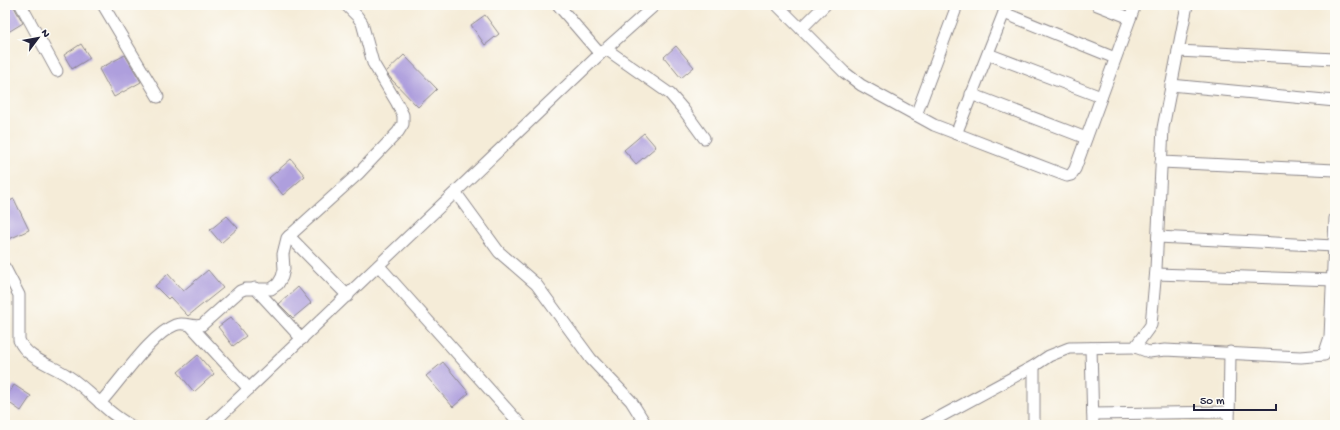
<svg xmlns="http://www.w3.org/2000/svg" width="1340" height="430" font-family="'Gochi Hand',sans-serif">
	<rect width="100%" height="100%" fill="#fdfcf7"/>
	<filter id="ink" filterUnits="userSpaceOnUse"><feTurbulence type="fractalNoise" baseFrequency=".025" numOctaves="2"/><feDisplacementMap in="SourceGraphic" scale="8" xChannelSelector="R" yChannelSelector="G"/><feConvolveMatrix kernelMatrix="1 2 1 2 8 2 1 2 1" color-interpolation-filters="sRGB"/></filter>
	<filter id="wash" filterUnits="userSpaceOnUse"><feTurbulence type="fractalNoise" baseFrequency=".012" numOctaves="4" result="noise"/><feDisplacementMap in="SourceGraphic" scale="16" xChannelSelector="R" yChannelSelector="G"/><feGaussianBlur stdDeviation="0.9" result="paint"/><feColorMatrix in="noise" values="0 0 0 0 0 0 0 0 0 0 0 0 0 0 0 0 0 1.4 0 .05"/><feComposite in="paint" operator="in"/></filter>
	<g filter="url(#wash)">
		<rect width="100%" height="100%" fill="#f5ecd8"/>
		<g id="blocks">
			<g fill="#ae9fdd">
				<path d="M5,5h8l10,18 -18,11z"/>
				<path d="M485,15l14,19 -14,11 -14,-20z"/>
				<path d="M81,44l9,14 -18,11 -8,-14z"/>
				<path d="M676,46l18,21 -13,11 -17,-21z"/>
				<path d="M125,55l16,27 -27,15 -15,-28z"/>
				<path d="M404,55l33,34 -19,18 -27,-28 -5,-7z"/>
				<path d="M644,133l12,14 -20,17 -12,-14z"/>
				<path d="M291,159l14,17 -22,19 -14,-17z"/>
				<path d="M14,199l15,31 -24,11v-38z"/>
				<path d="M227,216l11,12 -17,15 -11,-13z"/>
				<path d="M208,270l15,18 -35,28 -18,-19 -2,2 -13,-13 13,-12 15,17z"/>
				<path d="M298,287l13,16 -18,15 -14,-14z"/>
				<path d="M231,317l15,19 -13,10 -15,-19z"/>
				<path d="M198,355l16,19 -20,18 -16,-20z"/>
				<path d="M443,362l26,31 -16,14 -27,-31z"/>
				<path d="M14,385l17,11 -10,15 -16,-11z"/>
			</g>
		</g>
	</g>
	<g filter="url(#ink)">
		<use href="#blocks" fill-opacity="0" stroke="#8c878a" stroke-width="1"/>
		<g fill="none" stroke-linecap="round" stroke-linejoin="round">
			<g stroke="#8c878a" stroke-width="13">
				<g id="minor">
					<path d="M21,5l36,66"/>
					<path d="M103,5l55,92"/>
					<path d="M558,5l42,49"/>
					<path d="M777,5l67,67 17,13 73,40 133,51 4,-1 4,-6 60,-164"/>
					<path d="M1097,5l33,13"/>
					<path d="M1004,13l111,45"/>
					<path d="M801,29l24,-24"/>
					<path d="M606,49l64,45 13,15 21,29"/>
					<path d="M1178,51l157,8"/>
					<path d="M988,54l113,43"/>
					<path d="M1171,85l164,16"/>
					<path d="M971,94l115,44"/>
					<path d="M916,115l39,-104"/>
					<path d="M956,134l51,-129"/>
					<path d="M1161,162l174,8"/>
					<path d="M456,193l43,59 37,32 55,75 40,42 15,24"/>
					<path d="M289,236l59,60"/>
					<path d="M1158,237l176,9"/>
					<path d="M379,266l142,159"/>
					<path d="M5,268l14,27v45c8,19 33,25 49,36 22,14 38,37 62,49"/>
					<path d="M1156,274l179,6"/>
					<path d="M255,288l47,51"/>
					<path d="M191,326l58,63"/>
					<path d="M1135,347l14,5 16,-2 136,7 23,-2 6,-18 5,-119"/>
					<path d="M1091,348l2,77"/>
					<path d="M100,403c19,-20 50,-68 75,-78 9,-4 17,3 27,0l38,-34 5,-2h26l7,-5 4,-7 2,-8 -1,-15 4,-16 71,-64 40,-42 5,-8v-9l-6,-12 -24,-40 -11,-40 -5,-7 -11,-11"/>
					<path d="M1093,414l136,-2"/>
					<path d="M211,425l389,-371 55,-49"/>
					<path d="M925,425l109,-59 15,-10 20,-8 66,-1 16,-22 5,-56 7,-141 24,-123"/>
					<path d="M1034,425v-59"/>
					<path d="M1229,425l1,-73"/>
				</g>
			</g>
			<use href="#minor" stroke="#fff" stroke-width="11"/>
		</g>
	</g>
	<rect width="1340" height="430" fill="none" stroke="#fdfcf7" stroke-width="20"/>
	<g transform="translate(38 38) rotate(58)" stroke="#fdfcf7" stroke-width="3" paint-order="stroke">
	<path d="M0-3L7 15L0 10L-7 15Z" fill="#22223b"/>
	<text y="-6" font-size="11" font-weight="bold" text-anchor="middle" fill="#22223b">N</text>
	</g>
	<path d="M1194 404v6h82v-6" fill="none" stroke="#22223b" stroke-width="2"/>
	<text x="1200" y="404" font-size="12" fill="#22223b" stroke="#fdfcf7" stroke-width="3" paint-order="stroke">50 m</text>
</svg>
